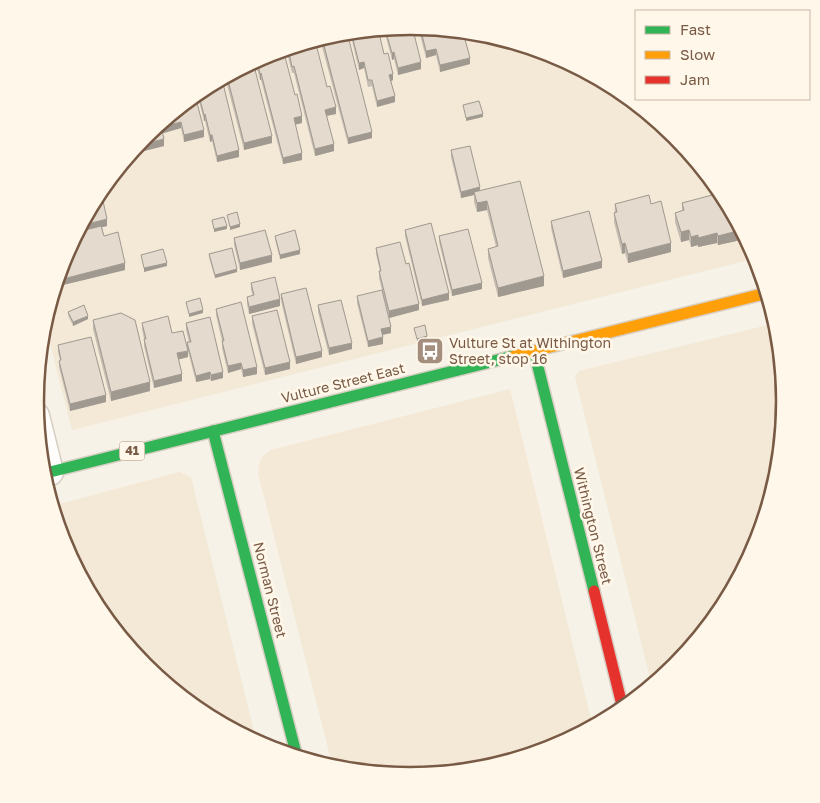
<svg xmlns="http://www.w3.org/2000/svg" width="820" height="803" font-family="'Golos Text',sans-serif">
	<rect width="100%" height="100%" fill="#f7f2e7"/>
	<g fill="#f4e8d6">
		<path d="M410,26l73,8 71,21 65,35 57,46 46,57 35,65 -685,172 -28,-110 19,-62 35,-65 47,-57 57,-47 65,-34 70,-22z"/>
		<path d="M776,323l2,6 7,73 -7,73 -21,70 -35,65 -47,57 -23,19 -77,-309 4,-6z"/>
		<path d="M510,389l83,338 -40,21 -70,22 -73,7 -77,-9 -75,-295 1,-8 3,-8 9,-7z"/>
		<path d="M179,472l12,5 66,266 -56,-30 -57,-46 -46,-57 -35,-65 -11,-39z"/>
	</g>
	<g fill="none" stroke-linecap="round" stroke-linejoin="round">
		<g stroke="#d6cdc2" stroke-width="29">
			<path id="street" d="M36,416l14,56"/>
		</g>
		<g stroke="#d8cec3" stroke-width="14">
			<g id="fast">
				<path d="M534,351l60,240"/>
				<path d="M213,431l84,326"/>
				<path d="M42,474l472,-118"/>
			</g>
		</g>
		<g stroke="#d8cec3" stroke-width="14">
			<path id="slow" d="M514,356l253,-63"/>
		</g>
		<g stroke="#d8cec3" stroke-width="14">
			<path id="jam" d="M594,591l29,118"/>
		</g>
		<use href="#street" stroke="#fefdfb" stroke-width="26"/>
		<use href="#fast" stroke="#30b455" stroke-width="11"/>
		<use href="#slow" stroke="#ff9f0a" stroke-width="11"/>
		<use href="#jam" stroke="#e5322d" stroke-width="11"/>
	</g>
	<g fill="#c4bbb1">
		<path d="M410,26l11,43 -23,6 -4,-16 -2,1 -8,-31z"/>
		<path d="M418,27l45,5 7,32 -30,8 -4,-17 -10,3z"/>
		<path d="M378,29l6,25 9,26 -2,1 4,21 -18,5 -5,-21 -4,1 -4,-19 -5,2 -9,-38z"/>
		<path d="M337,33l35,105 -24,6 -28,-105z"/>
		<path d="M310,42l17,45 9,27 -9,2 7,35 -19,5 -21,-83h-2l-6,-24z"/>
		<path d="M267,55h12l16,40 7,28 -7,1 7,36 -19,4 -22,-84h-1l-5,-19z"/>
		<path d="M253,62l19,81 -28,7 -19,-73z"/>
		<path d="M202,89l37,68 -22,5 -5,-21 -2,1 -5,-21h-1l-7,-28z"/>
		<path d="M195,95l9,42 -20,5 -3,-14 -19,5 2,13 -20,5 -2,-11 3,-4z"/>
		<path d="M451,150l29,41 64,95 -46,11 -10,-39v-9l8,-2 -9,-37 -10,2 -3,-10v-7l-13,3 -10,-41z"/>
		<path d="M714,186l27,54 -23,5 -1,-2 -19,4v-2l-7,2 -2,-7 -8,2 -6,-20v-9l7,-2v-8l32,-8z"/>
		<path d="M96,202l11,24 -5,1 2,9 21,34 -62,15 -4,-13 4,-14z"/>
		<path d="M615,204h36l20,48 -43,11 -3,-10 -3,1 -8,-32z"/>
		<path d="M551,221l51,47 -39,10 -12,-50z"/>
		<path d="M405,230l44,70 -27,6 -17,-70z"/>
		<path d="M275,236l25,18 -20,5 -5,-20z"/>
		<path d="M439,236l43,53 -30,7 -13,-54z"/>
		<path d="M234,238l38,24 -32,8 -6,-25z"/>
		<path d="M376,248l30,16 13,46 -30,8 -10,-40v-7h1l-4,-17z"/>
		<path d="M209,254l28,18 -22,6 -6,-21z"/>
		<path d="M251,283l29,23 -31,8 -2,-10v-7l6,-1 -2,-6z"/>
		<path d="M281,294l41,63 -26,7 -15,-63z"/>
		<path d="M357,296l34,37 -8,2v9l-15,3 -11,-44z"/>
		<path d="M318,305l34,44 -23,6 -11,-43z"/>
		<path d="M216,309l41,65 -14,3 -2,-8 -13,4 -6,-25v-7l-6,-26z"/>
		<path d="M68,312l20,7 -15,7 -5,-11z"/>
		<path d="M252,316l38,53 -25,6 -13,-52z"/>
		<path d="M93,320l57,71 -39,10 -18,-72z"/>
		<path d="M142,323l30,10 15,15v-6h2l-3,-12v-7l37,55 -12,3 -1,-2 -14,3 -8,-31v6l-9,2 3,22 -28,7 -10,-42v-7l-2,-10z"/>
		<path d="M58,345l48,57 -36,9 -11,-44v-6l1,-1 -2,-8z"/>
	</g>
	<g fill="#a09990">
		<path d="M467,32l12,1 -12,3z"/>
		<path d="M481,33l2,1 8,2 -10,2z"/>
		<path d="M436,49v6l-10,3v-7z"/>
		<path d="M394,52v7l-2,1v-7z"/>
		<path d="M470,58v6l-30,8v-7z"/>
		<path d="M364,62v6l-5,2v-7z"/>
		<path d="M421,62v7l-23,6v-7z"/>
		<path d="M261,73v7h-1v-6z"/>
		<path d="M393,74v6l-4,2v-7z"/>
		<path d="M395,96v6l-18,5v-6z"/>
		<path d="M336,107v7l-11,2v-6z"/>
		<path d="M205,114v7h-1v-6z"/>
		<path d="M483,114v3l-17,4v-3z"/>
		<path d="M302,116v7l-8,2v-7z"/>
		<path d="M181,122v6l-20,6v-7z"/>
		<path d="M204,130v7l-20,5v-7z"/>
		<path d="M372,132v6l-24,6v-6z"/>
		<path d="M210,135h2v6l-2,1z"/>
		<path d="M272,136v7l-28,7v-7z"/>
		<path d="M164,139v7l-20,5v-7z"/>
		<path d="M334,144v7l-19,5v-7z"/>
		<path d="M239,150v7l-22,5v-6z"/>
		<path d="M302,153v7l-19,4v-6z"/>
		<path d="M480,187v6l-6,-1v3l-13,3v-6z"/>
		<path d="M487,201v9l-10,2v-9z"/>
		<path d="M107,219v7l-31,8 4,-8z"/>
		<path d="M240,224v3l-10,3v-3z"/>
		<path d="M227,226v3l-13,3v-3z"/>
		<path d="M689,230v10l-8,2v-10z"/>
		<path d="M741,230v10l-23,5v-9z"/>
		<path d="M717,233v10l-19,4v-9z"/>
		<path d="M698,235v10l-7,2v-10z"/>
		<path d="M625,243v10l-3,1v-10z"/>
		<path d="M671,243v9l-43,11v-9z"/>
		<path d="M300,250v4l-20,5v-4z"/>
		<path d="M272,255v7l-32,8v-7z"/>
		<path d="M602,261v7l-39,10v-7z"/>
		<path d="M125,263v7l-62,15v-6z"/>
		<path d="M167,263v3l-23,6v-4z"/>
		<path d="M237,269v3l-22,6v-3z"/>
		<path d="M544,276v10l-46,11v-9z"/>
		<path d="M482,283v6l-30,7v-6z"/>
		<path d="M449,293v7l-27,6v-6z"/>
		<path d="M280,299v7l-31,8v-7z"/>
		<path d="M419,304v6l-30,8v-7z"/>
		<path d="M203,310v3l-14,4v-3z"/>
		<path d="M88,316v3l-15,7v-4z"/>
		<path d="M391,327v6l-10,2v-6z"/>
		<path d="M427,336v3l-10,3v-3z"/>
		<path d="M383,337v7l-15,3v-6z"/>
		<path d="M352,343v6l-23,6v-7z"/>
		<path d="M188,351v6l-11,3v-7z"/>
		<path d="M322,351v6l-26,7v-7z"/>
		<path d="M290,362v7l-25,6v-7z"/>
		<path d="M241,363v6l-13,4v-7z"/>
		<path d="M257,367v7l-14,3v-7z"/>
		<path d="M210,372v7l-14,3v-6z"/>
		<path d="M223,372v6l-12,3v-6z"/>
		<path d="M182,374v7l-28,7v-7z"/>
		<path d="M150,382v9l-39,10v-9z"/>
		<path d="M106,395v7l-36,9v-7z"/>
	</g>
	<g fill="#e4dace" stroke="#a09990">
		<path d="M410,26h2l9,36 -23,6 -4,-16 -2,1 -7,-24z"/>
		<path d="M420,27l43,5 7,26 -30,7 -4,-16 -10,2z"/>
		<path d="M378,29l6,25 4,-1 5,21 -4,1 6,21 -18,5 -5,-21h-4l-4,-18 -5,1 -8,-31z"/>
		<path d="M347,32l25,100 -24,6 -26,-100 15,-5z"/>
		<path d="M310,42l1,4 5,-2 11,43 3,-1 6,21 -11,3 9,34 -19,5 -21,-83 -2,1 -4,-19z"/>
		<path d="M278,51l1,4 5,-2 11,42 2,-1 5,22 -8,2 8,35 -19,5 -22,-85 -1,1 -3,-14 10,-5z"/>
		<path d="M253,62l19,74 -28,7 -17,-67z"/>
		<path d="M222,79l17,71 -22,6 -5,-21h-2l-5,-21 -1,1 -6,-23 4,-3z"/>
		<path d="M195,95l9,35 -20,5 -3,-13 -20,5 3,12 -20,5 -1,-6 2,-2z"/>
		<path d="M479,101l4,13 -17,4 -3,-13z"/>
		<path d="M470,146l10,41 -19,5 -10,-42z"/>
		<path d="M520,181l24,95 -46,12 -10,-39 10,-3 -11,-45 -10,2 -3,-11z"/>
		<path d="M714,186h2l6,7 19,37 -23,6 -1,-3 -19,5v-3l-7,2 -2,-7 -8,2 -6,-19 9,-3 -2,-7 34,-9z"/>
		<path d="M649,195l2,9 10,-3 10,42 -43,11 -3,-11 -3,1 -8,-31 3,-1 -2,-8z"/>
		<path d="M95,198l1,4 7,-1 4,18 -27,7z"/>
		<path d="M589,211l13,50 -39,10 -12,-50z"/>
		<path d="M237,212l3,12 -10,3 -3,-12z"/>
		<path d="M224,217l3,9 -13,3 -2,-9z"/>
		<path d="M431,223l18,70 -27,7 -17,-70z"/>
		<path d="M101,226l3,10 14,-4 7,31 -62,16 -3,-10 3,-11 14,-26z"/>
		<path d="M468,229l14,54 -30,7 -13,-54z"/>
		<path d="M265,230l7,25 -32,8 -6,-25z"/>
		<path d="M295,230l5,20 -20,5 -5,-19z"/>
		<path d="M400,242l6,22 3,-1 10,41 -30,7 -10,-40h2l-5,-23z"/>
		<path d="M232,248l5,21 -22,6 -6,-21z"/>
		<path d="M163,249l4,14 -23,5 -3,-13z"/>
		<path d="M275,277l5,22 -31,8 -2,-10 7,-2 -3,-12z"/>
		<path d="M306,288l16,63 -26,6 -15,-63z"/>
		<path d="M382,290l9,37 -10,2 2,8 -15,4 -11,-45z"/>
		<path d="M200,298l3,12 -14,4 -3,-12z"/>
		<path d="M341,300l11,43 -23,5 -11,-43z"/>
		<path d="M241,302l16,65 -14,3 -2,-7 -13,3 -6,-25h2l-8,-32z"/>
		<path d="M84,305l4,11 -15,6 -5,-10z"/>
		<path d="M277,310l13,52 -25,6 -13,-52z"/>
		<path d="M121,313l14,7 15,62 -39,10 -18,-72z"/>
		<path d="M168,316l4,17 11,-2 5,20 -11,2 5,21 -28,7 -10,-42h2l-4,-16z"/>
		<path d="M210,317l13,55 -12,3 -1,-3 -14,4 -9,-34h4l-5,-19z"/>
		<path d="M425,325l2,11 -10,3 -3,-11z"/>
		<path d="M91,337l15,58 -36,9 -11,-43 2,-1 -3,-15z"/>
	</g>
	<defs>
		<g id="bus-square" transform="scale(1.4375)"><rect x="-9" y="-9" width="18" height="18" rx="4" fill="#a48f7e" stroke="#fff7e9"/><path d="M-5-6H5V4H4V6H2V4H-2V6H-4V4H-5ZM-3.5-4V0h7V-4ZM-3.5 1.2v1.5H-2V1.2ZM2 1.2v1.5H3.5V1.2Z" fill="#fff"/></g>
	</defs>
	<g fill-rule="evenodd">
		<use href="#bus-square" x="430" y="351"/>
	</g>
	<g text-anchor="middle" stroke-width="5" stroke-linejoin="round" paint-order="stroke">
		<rect fill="#fff7e9" stroke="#a08976" stroke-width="1" x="119.5" y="441.5" width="25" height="19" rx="4"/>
		<g font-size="12" font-weight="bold" fill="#785a45">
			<text x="132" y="455">41</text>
		</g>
		<g font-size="14" fill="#785a45" stroke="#fff7e9" text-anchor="start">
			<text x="449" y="348">Vulture St at Withington<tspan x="449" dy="16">Street, stop 16</tspan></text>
		</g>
		<g font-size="14" fill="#785a45" stroke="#fff7e9">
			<text transform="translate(343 383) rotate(-14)" y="5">Vulture Street East</text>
			<text transform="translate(593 526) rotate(76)" y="5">Withington Street</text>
			<text transform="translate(270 590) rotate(76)" y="5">Norman Street</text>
		</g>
	</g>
	<path d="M0 0H820V803H0ZM44 401a366 366 0 1 1 732 0a366 366 0 1 1-732 0Z" fill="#fff7e9" fill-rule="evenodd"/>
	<path fill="none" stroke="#785a45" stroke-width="2.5" d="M44 401a366 366 0 1 1 732 0a366 366 0 1 1-732 0Z"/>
	<rect x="635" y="10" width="175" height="90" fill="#fff7e9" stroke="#c9b8a7"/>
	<rect x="645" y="26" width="25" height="8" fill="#30b455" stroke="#c9b8a7"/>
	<text x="680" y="35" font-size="15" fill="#785a45">Fast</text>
	<rect x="645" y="51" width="25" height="8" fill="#ff9f0a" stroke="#c9b8a7"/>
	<text x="680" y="60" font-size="15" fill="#785a45">Slow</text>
	<rect x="645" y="76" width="25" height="8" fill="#e5322d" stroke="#c9b8a7"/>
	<text x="680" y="85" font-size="15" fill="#785a45">Jam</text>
</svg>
